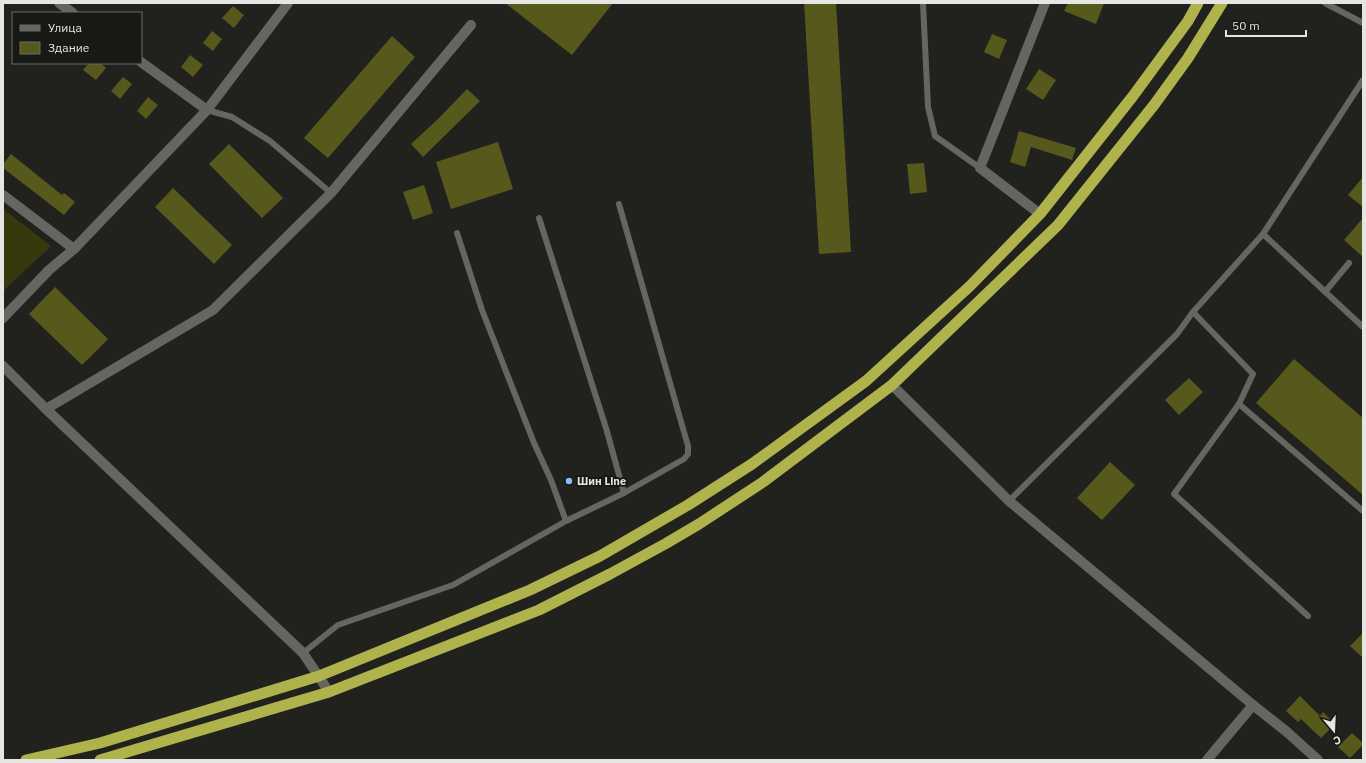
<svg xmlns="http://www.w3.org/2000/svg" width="1366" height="763" font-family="'IBM Plex Sans',sans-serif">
	<rect width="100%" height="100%" fill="#21221e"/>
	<path fill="#38380d" d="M3,209l48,37 -48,45z"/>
	<g fill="#57581b">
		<path d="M505,3h108l-41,52z"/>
		<path d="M804,3h32l15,249 -32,2z"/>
		<path d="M1068,3h36l-8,21 -32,-13z"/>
		<path d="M233,6l11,9 -10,13 -12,-10z"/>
		<path d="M212,31l10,8 -9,12 -10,-8z"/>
		<path d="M992,34l15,6 -8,19 -15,-7z"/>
		<path d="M392,36l23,21 -87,101 -24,-20z"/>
		<path d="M190,55l13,10 -10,12 -12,-10z"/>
		<path d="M89,63h11l6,5 -10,12 -13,-10z"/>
		<path d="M1039,69l17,11 -13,20 -17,-11z"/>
		<path d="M123,77l9,7 -12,15 -9,-8z"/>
		<path d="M467,89l13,12 -57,56 -12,-13 27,-25z"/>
		<path d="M148,97l10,8 -12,14 -9,-8z"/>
		<path d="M1019,131l57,17 -4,12 -41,-13 -6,20 -15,-5z"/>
		<path d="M498,142l15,47 -62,20 -15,-47z"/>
		<path d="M229,144l54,54 -21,20 -53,-54z"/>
		<path d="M11,154l51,41 2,-2 11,9 -11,13 -61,-47v-4z"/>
		<path d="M924,163l3,29 -17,2 -3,-30z"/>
		<path d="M1363,177v30l-15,-12z"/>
		<path d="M424,185l9,28 -20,7 -10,-28z"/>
		<path d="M173,188l59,57 -18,19 -59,-57z"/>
		<path d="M1363,218v39l-19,-17z"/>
		<path d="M55,287l53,52 -26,26 -53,-51z"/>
		<path d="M1294,359l69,59v77l-107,-92z"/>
		<path d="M1189,378l14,14 -24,23 -14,-15z"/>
		<path d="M1110,462l25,23 -33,35 -25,-22z"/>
		<path d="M1363,633v25l-13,-12z"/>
		<path d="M1300,696l20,20 3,-4 12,12 -14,14 -20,-19 -3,3 -12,-11z"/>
		<path d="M1352,733l11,10v2l-13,13 -12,-11z"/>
	</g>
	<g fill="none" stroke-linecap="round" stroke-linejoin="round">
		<g stroke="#656661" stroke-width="6">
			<path d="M923,3l5,104 7,29 45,32"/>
			<path d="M1325,3l38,20"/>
			<path d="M207,110l25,7 38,24 61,52"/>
			<path d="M539,218l67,210 18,65"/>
			<path d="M457,233l25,77 52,133 17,37 15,41"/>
			<path d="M1263,234l100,93"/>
			<path d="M1325,292l24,-29"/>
			<path d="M1193,312l60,62 -14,30 124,107"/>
			<path d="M1239,404l-65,90 134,122"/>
			<path d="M1009,501l168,-167 16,-22 70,-78 100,-154"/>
			<path d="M303,653l35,-28 115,-40 113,-64 58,-28 60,-34 4,-5v-8l-69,-242"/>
		</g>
		<g stroke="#656661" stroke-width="10">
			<path d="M59,3l14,10"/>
			<path d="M141,62l66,48"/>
			<path d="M3,195l71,54"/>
			<path d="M1040,214l-60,-46 65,-165"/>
			<path d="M3,318l46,-48 25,-21 133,-139 81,-107"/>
			<path d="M3,366l43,43 257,244 26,39"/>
			<path d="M892,385l117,116 244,204 -46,55"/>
			<path d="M46,409l167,-99 118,-117 140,-168"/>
			<path d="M1253,705l34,27 31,28"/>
		</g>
		<g stroke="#b0b24c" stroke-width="11">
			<path d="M26,760l74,-17 219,-67 211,-86 70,-34 88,-51 64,-41 114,-83 104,-95 70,-72 93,-118 55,-75 10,-18"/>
			<path d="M100,760l229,-68 210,-82 71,-36 55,-30 34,-20 64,-42 129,-97 166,-160 96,-120 34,-47 34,-55"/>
		</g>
	</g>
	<circle fill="#8abafc" stroke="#181815" stroke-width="1.5" cx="569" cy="481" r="4"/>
	<g text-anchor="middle" stroke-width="4" stroke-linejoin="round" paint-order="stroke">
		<g font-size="11" font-weight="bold" fill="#e5e6e3" stroke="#181815" text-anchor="start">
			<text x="577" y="485">Шин Line</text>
		</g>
	</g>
	<rect width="1366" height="763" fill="none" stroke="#e5e6e3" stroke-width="8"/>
	<rect x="12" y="12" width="130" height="52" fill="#181815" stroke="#6a6a67"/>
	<rect x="20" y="25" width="20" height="6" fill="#656661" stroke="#6a6a67"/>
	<text x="48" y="32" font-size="12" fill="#e5e6e3">Улица</text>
	<rect x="20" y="42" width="20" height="12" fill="#57581b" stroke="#6a6a67"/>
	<text x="48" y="52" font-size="12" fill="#e5e6e3">Здание</text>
	<g transform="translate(1334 731) rotate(161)" stroke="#181815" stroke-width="3" paint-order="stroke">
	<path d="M0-3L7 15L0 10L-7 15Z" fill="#e5e6e3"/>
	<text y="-6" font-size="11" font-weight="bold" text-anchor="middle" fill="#e5e6e3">С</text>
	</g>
	<path d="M1226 30v6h80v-6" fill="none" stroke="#e5e6e3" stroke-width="2"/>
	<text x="1232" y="30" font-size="12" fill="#e5e6e3" stroke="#181815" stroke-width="3" paint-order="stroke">50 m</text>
</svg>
